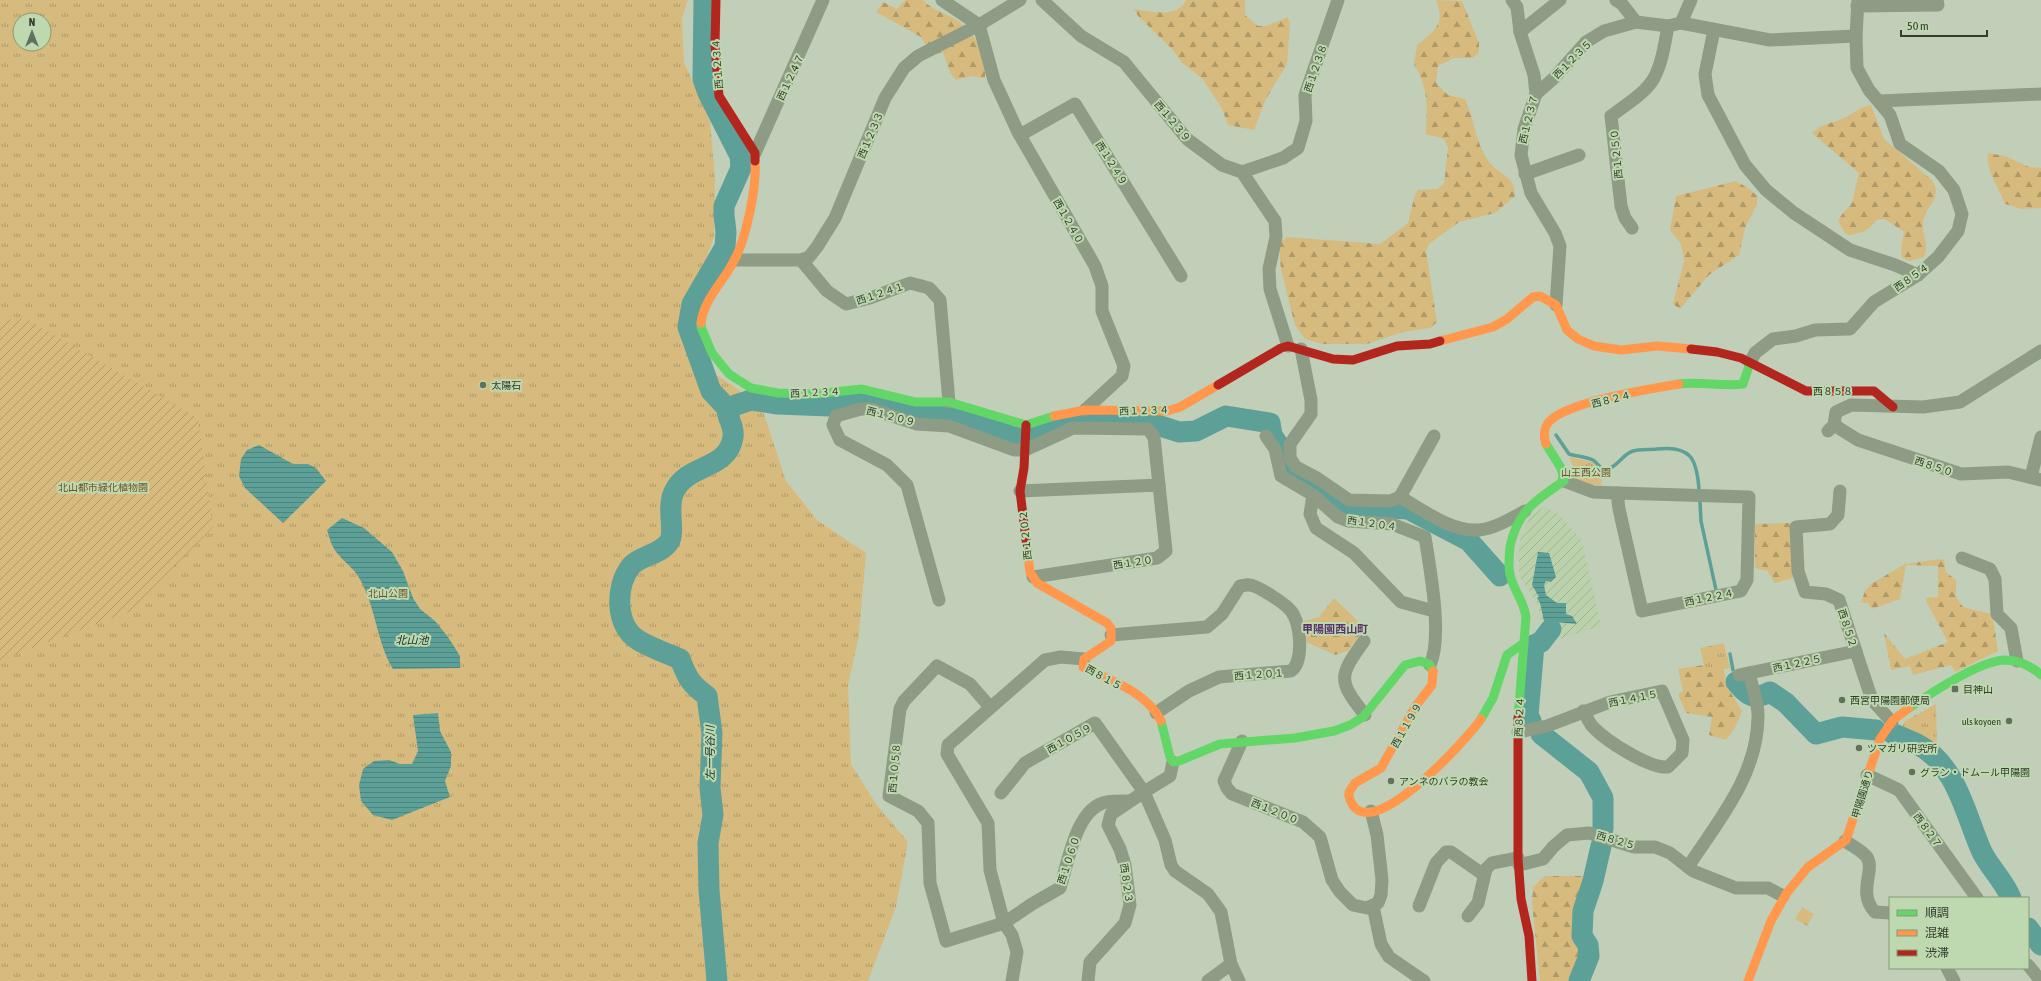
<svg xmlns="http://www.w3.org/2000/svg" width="2041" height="981" font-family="'Asap Condensed','Noto Sans JP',sans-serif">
	<defs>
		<pattern id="industrial-furrows" width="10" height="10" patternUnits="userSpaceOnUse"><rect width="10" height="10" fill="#bad1ac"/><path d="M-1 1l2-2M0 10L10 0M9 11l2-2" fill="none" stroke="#a0b494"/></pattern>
		<pattern id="forest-firs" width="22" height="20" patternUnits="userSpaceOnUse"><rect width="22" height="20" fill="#d7bb7e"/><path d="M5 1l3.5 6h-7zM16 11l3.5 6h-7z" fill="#af9967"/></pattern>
		<pattern id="park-tufts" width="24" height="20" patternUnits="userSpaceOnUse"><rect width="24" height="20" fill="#d7bb7e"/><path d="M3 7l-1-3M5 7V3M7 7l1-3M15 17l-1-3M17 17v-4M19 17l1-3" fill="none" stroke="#af9967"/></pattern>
		<pattern id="garden-furrows" width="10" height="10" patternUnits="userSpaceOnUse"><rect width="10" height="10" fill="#d7bb7e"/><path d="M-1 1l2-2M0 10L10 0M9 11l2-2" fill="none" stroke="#af9967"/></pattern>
		<pattern id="water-rules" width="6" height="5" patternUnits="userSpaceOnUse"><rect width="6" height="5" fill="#5da098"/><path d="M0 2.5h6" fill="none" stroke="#4d847c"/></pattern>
	</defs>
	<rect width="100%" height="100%" fill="#c1cfb8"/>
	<path fill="url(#industrial-furrows)" d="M1544,507l16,8 22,26 19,85 -54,17 -10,-40 -18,-27v-33l13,-31 3,1z"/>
	<g fill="url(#forest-firs)">
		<path d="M905,0h18c10,11 23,13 35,21 18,12 29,36 27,57l-13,-2 -16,4 -6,-7 -7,-21 -11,4 -11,-19 -45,-25 7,-10 14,7z"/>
		<path d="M1186,0h59v15l13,11h8l22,-9 2,7 -3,40 -21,35 -12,31 -26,-5 -6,-16 -20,-31 -20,-15 -9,-13 -35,-34 -4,-7c16,2 44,10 52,-9z"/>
		<path d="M1436,0l26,1 17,42v9l-6,6h-19l-16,8 -2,17 12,12 17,4c10,21 10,45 25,64 11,13 25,12 25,33l-20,17 -36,9 -30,22 -3,7 11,71 -7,6 -27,4 -36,12h-45l-17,-5 -10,-14 -14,-55 -2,-26 8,-7 93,7 28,-21 6,-25 4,-8 19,-1 7,-5 4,-36 -4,-9 -18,-5c1,-30 3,-44 -12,-70l3,-19c18,-14 29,-22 19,-45z"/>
		<path d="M1871,105l13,34 48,41c12,19 -7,25 -9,43 -1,13 7,22 1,34l-14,4 -8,-3 -1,-9 3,-17 -19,-13 -9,1c-7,11 -14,13 -27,15l-4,-2 -7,-12 2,-4 12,-14 7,-30 -47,-40c9,-9 21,-10 32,-15 10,-5 16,-11 27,-13z"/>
		<path d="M1988,153l17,3 24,11 12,1v40l-19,1 -17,-5c-6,-16 -20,-35 -17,-51z"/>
		<path d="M1736,181l15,9 6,6v8l-12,24 -6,27 -30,20 -29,34 -7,-5 11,-43 -3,-17 -11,-14 6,-34z"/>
		<path d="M1790,523l3,55 -18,5 -8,-12 -12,-3v-44z"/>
		<path d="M1939,559l5,1 2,12 10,8v17l7,10 28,7 2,4 5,33 -43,21 -4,-7 -38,10 -3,-9 -19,4 -7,-37 21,26 43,-17 -22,-41v-3l12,-1v-31l-32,-1 -6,34 -28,10 -4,-6h-7l4,-12 6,-7 34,-20z"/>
		<path d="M1334,598l31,30 -17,23 -13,4 -31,-14v-20l15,-4z"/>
		<path d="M1723,662l3,23 16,26 -6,15 -10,14 -17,-5 3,-18 -26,-4 -8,-19 5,-3 -5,-22z"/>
		<path d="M1545,876h37l7,10v23l-2,8 -4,43 5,21h-48l-8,-78 1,-16z"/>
	</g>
	<g fill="url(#park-tufts)" fill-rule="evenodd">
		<path d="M0,0h688l-6,19 2,43 26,59 5,57 -1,58 -31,94 16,33 62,42 25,76 31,39 49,33 -7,82 -11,50 3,79 25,40 32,38 -12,65 -28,74h-868zM20,20h24v24h-24z"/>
		<path d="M1569,457l23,5 11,9 -2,14h-16l-11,-4 -3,-10 2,-5z"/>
		<path d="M1724,643l6,25 -24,5 -6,-25z"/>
		<path d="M1936,704l1,46 -17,-10 -20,-8 5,-11z"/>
		<path d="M1802,907l12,7 -7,12 -12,-7z"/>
	</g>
	<path fill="url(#garden-furrows)" d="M25,318l173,100 15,109 -84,85 -129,48v-339z"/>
	<g fill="url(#water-rules)">
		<path d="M259,445l34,19h15l8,4 10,13 -43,42 -38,-35 -6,-12 2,-17 6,-9z"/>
		<path d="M342,518l22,10 28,24 11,19 10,27 7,11 15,12 13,16 12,19v12l-67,1c-17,-28 -17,-64 -35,-93 -7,-11 -21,-19 -26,-31 -2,-4 -3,-10 -5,-15z"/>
		<path d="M1538,552l11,1 7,24 -5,5 -5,-1 -2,4 2,10 11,8h9v11l6,2 5,8 -33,-3 -4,-18 -3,-5 2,-1 -7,-12z"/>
		<path d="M438,713l2,18 11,21v14l-6,15 5,16 -58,23 -19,-5 -12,-14 -2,-16 4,-16 11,-8 15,-1 11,4h12l6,-13 -5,-36z"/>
	</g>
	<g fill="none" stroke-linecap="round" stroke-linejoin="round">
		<g stroke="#5da098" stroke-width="3.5">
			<path d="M1556,435l13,19c7,2 17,3 24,6 5,3 8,11 15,9 10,-3 15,-15 25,-18 7,-2 17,-1 24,-2 34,-4 40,10 42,41"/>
			<path d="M1700,502l1,19 15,69"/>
			<path d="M1730,654l3,16"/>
			<path d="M1735,680l1,2"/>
		</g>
		<g stroke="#5da098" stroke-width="21">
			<path d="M704,0l-1,79 5,14 32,63 1,12 -17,38v9l2,17 -1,15 -33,57 -4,23 23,64 16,17 24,-8 27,4 51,2 40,-7 38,12 62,9 44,17h24l35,-15 21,-2 52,1 34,11 17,-1 30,-15 44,7 2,12 9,14 2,12 8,13 23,9 26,22 68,4 61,32 31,35"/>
			<path d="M1736,682c12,13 16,19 34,10l16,11 30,31 26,-7 34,3"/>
			<path d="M1531,721l-3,-6 6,-70 7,-3 10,-13"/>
			<path d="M1892,733c8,4 17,7 25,11 40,21 48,70 65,108 8,16 22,29 29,46"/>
			<path d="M1541,734l48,38 14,26v31"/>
			<path d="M2028,928l13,17"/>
			<path d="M717,981l-8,-91 -1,-47 5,-28 -3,-27 2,-55 -5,-37c-17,-12 -20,-19 -27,-37 -14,-6 -29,-11 -42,-19 -23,-14 -23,-54 -7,-74 10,-11 29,-11 38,-24 7,-11 -3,-34 5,-50 13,-29 54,-21 59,-55 2,-12 -7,-19 -6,-29"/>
			<path d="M1579,981l10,-25 -1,-11 -6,-9 1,-25 10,-30 8,-35"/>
		</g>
		<g stroke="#8e9b85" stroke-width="13">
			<path d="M942,0l37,25 15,55 24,52 77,134 7,20v25l22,55 -2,10 -37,34"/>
			<path d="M1042,0l39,36 43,26 63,77 35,26 20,7 33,49 1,16 -7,32 1,20 18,57"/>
			<path d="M1512,0l5,7 3,25 14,43 2,19 -12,35 -3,26 10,38 24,40 5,13 -4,59"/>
			<path d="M1616,0l6,4 14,18"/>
			<path d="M1857,6l81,-1 -1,-5"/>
			<path d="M1681,23l89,17 86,-4"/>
			<path d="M1714,30l-9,44 3,21 37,70 21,25 28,23 56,37 45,15 23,10"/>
			<path d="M1520,32l40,-32"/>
			<path d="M1536,94l18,-16 32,-36 18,-11 32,-9 32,4 13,-3 10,-23"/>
			<path d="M1879,101l162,-7"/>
			<path d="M1020,135l55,-31 106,172"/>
			<path d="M755,153l68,-153"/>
			<path d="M1242,172l41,-14 15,-10 8,-27 -1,-26 33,-95"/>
			<path d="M1525,174l54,-19"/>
			<path d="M1632,228l-7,-10 -4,-12 -10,-90c14,-11 34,-22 43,-38 8,-15 11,-35 14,-52"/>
			<path d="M735,260h66l8,-3 8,-10 18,-29 50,-120 19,-30 14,-12 61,-31 41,-25"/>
			<path d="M801,260l26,31 19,13 24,-6 40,-15 19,5 11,12 9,102"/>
			<path d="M1301,349l10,51v14l-21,30v14l6,9 21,11 32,22 41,1 10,-4c23,13 51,35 79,33 15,-1 33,-12 46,-19"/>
			<path d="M1750,363l5,-10 18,-14 23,-3 19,-6 35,-1 24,-27 44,-27 20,-18 20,-26 4,-17 -8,-24 -15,-19 -39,-27 -10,-29 -21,-25 -12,-22 -1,-32 2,-36"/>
			<path d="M1834,425l24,15 103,34 47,-2 33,8"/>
			<path d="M1828,431l6,-6 2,-13 15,-7 72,2 37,-5 81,-51"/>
			<path d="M1266,436l9,13 6,27 32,19"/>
			<path d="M2031,477l10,-40"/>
			<path d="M1564,481l29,11 24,1"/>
			<path d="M1020,491l139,-6 7,66 -9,7 -124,19"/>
			<path d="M1840,491l-2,24 -8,9 -34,3 2,44 7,21 21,2 13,6 33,100 20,22"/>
			<path d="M1617,493l132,4 -2,83 -6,11 -99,20 -23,-102z"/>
			<path d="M1400,497l34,-61"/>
			<path d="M1962,558l28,11 5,10 2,35 14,14 6,33"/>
			<path d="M939,600l-32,-115 -20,-20 -47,-25 -7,-15 3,-9 25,-7h10l46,15 32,2 65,24h11l48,-22 75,1 6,8 5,48"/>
			<path d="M1111,635l96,-8 15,-13 18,-28c3,0 7,-2 9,-1 8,0 37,19 42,26 10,12 13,51 0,60l-72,6 -30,14 -33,22"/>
			<path d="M1364,641c-25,35 -27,39 1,74"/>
			<path d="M1430,665c13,-28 0,-96 -5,-128l-33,-13 -44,-3 -10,-4 -25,-22 -3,19 6,14 38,25 47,49 33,9"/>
			<path d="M1739,675l117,-24"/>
			<path d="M990,707l-20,-23 -33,-18 -33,35 -4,8 -11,87 29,15 10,12 2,60 16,58 58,-18 28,-19 28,-16c8,-25 16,-81 47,-86 6,-1 14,-1 21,-1"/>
			<path d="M1518,732l29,-6 63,-24 52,-11 21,49 -1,13 -14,14c-18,2 -62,-26 -75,-40 -4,-4 -6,-11 -10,-16"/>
			<path d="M1242,741l-18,40 3,7 5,6 71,28 17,15 12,43 8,12 13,13 14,3 11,-5 3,-8 1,-15 -5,-45 -6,-24"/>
			<path d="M1173,762l-3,14 -26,16 21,48 6,25 4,6 33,23 13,18 10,52 8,17"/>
			<path d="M1867,775l32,15 78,108"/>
			<path d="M1001,793l24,-30 70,-40 49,69 -33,22 -3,11 12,24 5,16 5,40 -5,18 -35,39 -2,19"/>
			<path d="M1845,841c6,4 16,9 21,15 11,13 -10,36 9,56l15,1"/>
			<path d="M1519,865l24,-6 10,-12 14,-12 22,-2 45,14h21l15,6 23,18 43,17h32l15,8"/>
			<path d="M1688,867c30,-46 69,-91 70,-149 1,-14 -6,-31 -9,-45"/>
			<path d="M1373,906l8,38 8,13 35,24"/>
			<path d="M1419,906l17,-43 10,-11h5l33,23"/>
			<path d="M1468,916l10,-13 8,-34 6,-6 26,-5"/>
			<path d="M2028,965l13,16"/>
			<path d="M1947,968l7,13"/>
			<path d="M1012,981l5,-29 -5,-17 -8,-12 -14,-53 -2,-47 -41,-69 1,-9 97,-85 16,-3 23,2"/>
			<path d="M1208,981l23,-17"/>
		</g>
		<g stroke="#63d668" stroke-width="9">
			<path d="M701,323v4l11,26 17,21 22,14 27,5 36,1 48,-5 54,13h33l77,23 28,-9"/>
			<path d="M1679,384c22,-3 43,3 64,0l7,-21"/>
			<path d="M1909,708c22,-15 70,-47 96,-48 14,0 26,6 36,15"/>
			<path d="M1518,718l8,-101c-2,-16 -13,-27 -16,-43 -2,-8 -1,-18 0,-27 7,-36 26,-47 54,-66l-3,-13 -15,-24"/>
			<path d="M1481,719l12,-21 14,-43 17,-12"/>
			<path d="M1161,721l9,36 3,5 6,-1 41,-17 75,-6 39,-7 16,-6 13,-8 42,-52 15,-4 9,3 4,7"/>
		</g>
		<g stroke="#ff974d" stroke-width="9">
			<path d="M701,323c3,-24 22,-41 33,-62 12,-22 23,-74 21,-100"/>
			<path d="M1440,341l53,-14 14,-8 26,-22 7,-1 16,9 11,25 11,9 16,7 27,4 36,-4 34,3"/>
			<path d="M1054,416l31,-6 82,1 13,-4 38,-22"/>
			<path d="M1546,444c-3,-9 -2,-19 6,-25 22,-18 97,-30 127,-35"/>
			<path d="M1028,556l2,16 7,11 70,40 4,5v13l-27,18 -1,8c27,13 64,25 78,54"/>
			<path d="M1433,671l-1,14 -17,22 -34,61 -26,15 -6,9v4c14,59 119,-58 132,-77"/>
			<path d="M1748,981l23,-60 15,-27 22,-27 38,-27 34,-101 13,-19 16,-12"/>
		</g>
		<g stroke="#b3261e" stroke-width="9">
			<path d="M716,0l-1,45 4,51 36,57v8"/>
			<path d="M1691,349l26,3 24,6 65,33h68l19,16"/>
			<path d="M1218,385l63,-37 7,-2 45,13 20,1 44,-14 33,-2 10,-3"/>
			<path d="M1026,425l-2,43 -4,23 8,65"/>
			<path d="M1518,718v140l3,41 8,37 3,45"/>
		</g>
	</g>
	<g fill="#64705d" stroke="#bed8af" stroke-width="1.5">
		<circle cx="483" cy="385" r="4"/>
		<rect x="1951" y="685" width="8" height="8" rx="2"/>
		<circle cx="1842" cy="700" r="4"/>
		<circle cx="2009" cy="721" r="4"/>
		<circle cx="1859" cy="748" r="4"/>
		<circle cx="1912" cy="772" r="4"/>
		<circle cx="1391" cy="781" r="4"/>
	</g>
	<g text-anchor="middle" stroke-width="4" stroke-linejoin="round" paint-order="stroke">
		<g font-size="10" fill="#323d2c" stroke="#bed8af">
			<text transform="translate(1572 59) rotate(-45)" y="4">西１２３５</text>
			<text transform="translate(717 64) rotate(-94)" y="4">西１２３４</text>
			<text transform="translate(1315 68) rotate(-71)" y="4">西１２３８</text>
			<text transform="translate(790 77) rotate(-65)" y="4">西１２４７</text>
			<text transform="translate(1528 119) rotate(-76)" y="4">西１２３７</text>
			<text transform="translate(1173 121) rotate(50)" y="4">西１２３９</text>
			<text transform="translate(870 135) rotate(-67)" y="4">西１２３３</text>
			<text transform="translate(1616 154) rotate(-96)" y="4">西１２５０</text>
			<text transform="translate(1112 163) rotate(58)" y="4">西１２４９</text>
			<text transform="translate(1069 221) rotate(60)" y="4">西１２４０</text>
			<text transform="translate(1911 277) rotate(-35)" y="4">西８５４</text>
			<text transform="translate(880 293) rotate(-18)" y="4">西１２４１</text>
			<text x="1833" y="395">西８５８</text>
			<text transform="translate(815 392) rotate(-3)" y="4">西１２３４</text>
			<text transform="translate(1611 399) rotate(-14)" y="4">西８２４</text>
			<text transform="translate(1144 410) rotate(-2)" y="4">西１２３４</text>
			<text transform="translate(891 416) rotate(14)" y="4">西１２０９</text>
			<text transform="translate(1934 466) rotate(18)" y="4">西８５０</text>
			<text transform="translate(1372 523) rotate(8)" y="4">西１２０４</text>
			<text transform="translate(1025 535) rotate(-96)" y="4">西１２０２</text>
			<text transform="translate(1133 562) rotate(-9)" y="4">西１２０</text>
			<text transform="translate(1709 597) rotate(-11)" y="4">西１２２４</text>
			<text transform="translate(1848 628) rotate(72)" y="4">西８５２</text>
			<text transform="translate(1797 663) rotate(-12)" y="4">西１２２５</text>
			<text transform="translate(1259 674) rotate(-4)" y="4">西１２０１</text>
			<text transform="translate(1104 677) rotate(29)" y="4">西８１５</text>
			<text transform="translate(1633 698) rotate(-11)" y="4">西１４１５</text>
			<text transform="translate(1519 717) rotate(-87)" y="4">西８２４</text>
			<text transform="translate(1406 725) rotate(-60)" y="4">西１１９９</text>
			<text transform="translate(1069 738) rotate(-29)" y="4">西１０５９</text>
			<text transform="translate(894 768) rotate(-85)" y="4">西１０５８</text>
			<text transform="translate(1862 794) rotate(-73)" y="4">甲陽園通り</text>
			<text transform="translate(1275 811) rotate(22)" y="4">西１２００</text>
			<text transform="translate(1928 830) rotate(54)" y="4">西８２７</text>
			<text transform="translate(1616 840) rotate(16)" y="4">西８２５</text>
			<text transform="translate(1068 860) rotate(-72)" y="4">西１０６０</text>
			<text transform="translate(1127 883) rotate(82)" y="4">西８２３</text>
		</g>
		<g font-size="10" fill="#323d2c" stroke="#bed8af" text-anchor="start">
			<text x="491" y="389">太陽石</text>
			<text x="1963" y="693">目神山</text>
			<text x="1850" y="704">西宮甲陽園郵便局</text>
			<text x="2001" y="725" text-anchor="end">uls koyoen</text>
			<text x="1867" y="752">ツマガリ研究所</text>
			<text x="1920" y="776">グラン・ドムール甲陽園</text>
			<text x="1399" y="785">アンネのバラの教会</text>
		</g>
		<g font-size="10" fill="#6f522a" stroke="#bed8af">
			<text x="1586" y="476">山王西公園</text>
			<text x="103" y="491">北山都市緑化植物園</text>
			<text x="388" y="597">北山公園</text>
		</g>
		<g font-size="11" font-weight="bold" fill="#59346b" stroke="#bed8af">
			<text x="1335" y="633">甲陽園西山町</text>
		</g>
		<g font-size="11" font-style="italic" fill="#122e2e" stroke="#bed8af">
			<text x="412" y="644">北山池</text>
			<text transform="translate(710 753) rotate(-90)" y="4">左一号谷川</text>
		</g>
	</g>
	<rect x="1889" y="897" width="140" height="72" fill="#bed8af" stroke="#869a7b"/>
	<rect x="1897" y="910" width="20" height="6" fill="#63d668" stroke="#869a7b"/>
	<text x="1925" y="917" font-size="12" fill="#323d2c">順調</text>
	<rect x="1897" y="930" width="20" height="6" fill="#ff974d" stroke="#869a7b"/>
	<text x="1925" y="937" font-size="12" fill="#323d2c">混雑</text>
	<rect x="1897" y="950" width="20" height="6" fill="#b3261e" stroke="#869a7b"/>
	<text x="1925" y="957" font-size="12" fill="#323d2c">渋滞</text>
	<g transform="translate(32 32)"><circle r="19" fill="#bed8af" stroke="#869a7b"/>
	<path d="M0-3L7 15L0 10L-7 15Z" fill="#64705d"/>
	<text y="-6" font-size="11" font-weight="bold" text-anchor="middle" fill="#323d2c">N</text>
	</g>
	<path d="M1901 30v6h86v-6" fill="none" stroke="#323d2c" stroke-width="2"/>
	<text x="1907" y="30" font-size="12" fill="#323d2c" stroke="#bed8af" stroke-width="3" paint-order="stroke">50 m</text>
</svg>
